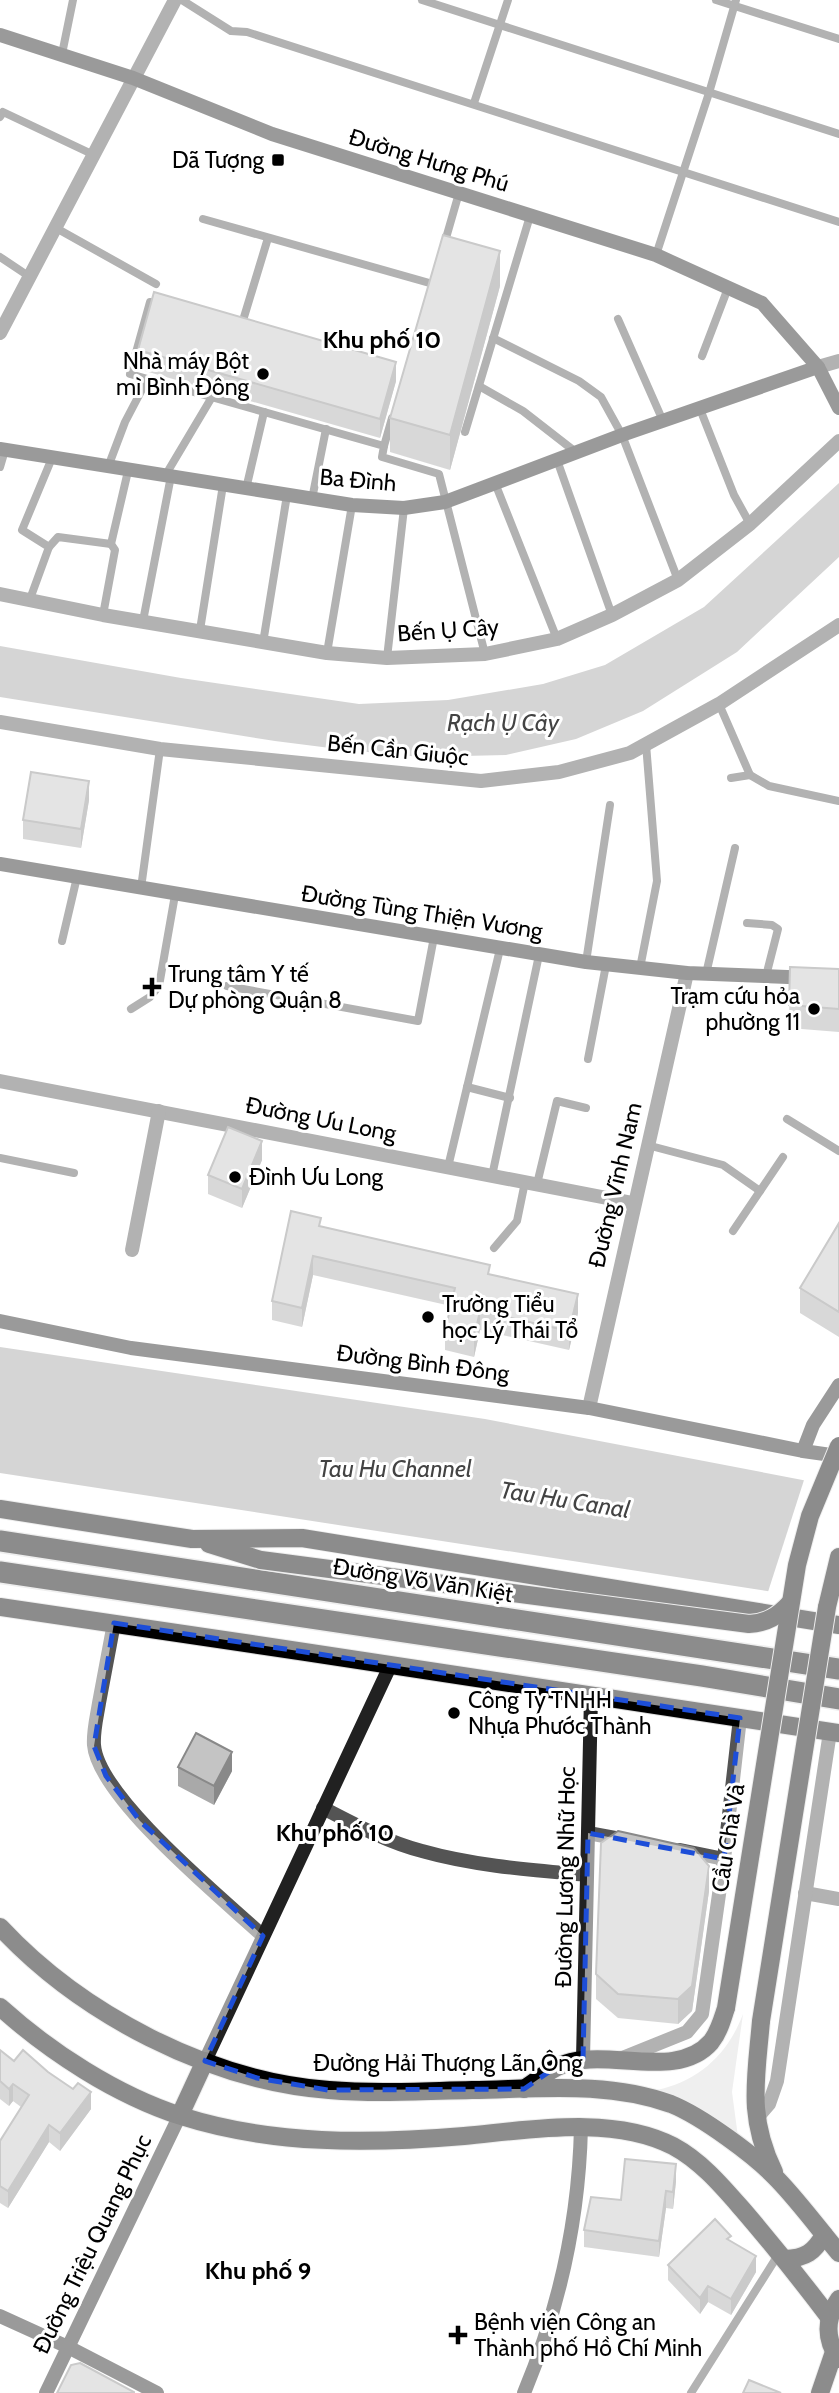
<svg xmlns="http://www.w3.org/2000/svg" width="839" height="2393" font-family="Cabin,sans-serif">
	<rect width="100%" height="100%" fill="#fff"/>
	<path fill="#dbdbdb" d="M743,2014l-11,78 6,45 -60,-38 -21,-9c42,-9 71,-36 86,-76z"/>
	<g fill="#a2a2a2">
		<path d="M839,483v74l-102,95 -94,59 -67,28 -70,16 -85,2 -75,-7 -71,-9 -275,-44v-51l181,32 178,26 89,-4 95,-16 62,-19 99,-58z"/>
		<path d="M0,1347l485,72 354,68v115l-839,-129z"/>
	</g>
	<path fill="#fff" d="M805,1477l34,7v122l-72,-11z"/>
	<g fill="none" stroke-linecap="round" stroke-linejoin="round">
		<g stroke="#dbdbdb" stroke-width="20">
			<g id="primary">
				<path d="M0,1509l192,30 110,-1 537,87"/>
				<path d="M209,1544l52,16"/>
				<path d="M0,1607c280,40 559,84 839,126"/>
				<path d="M827,1607l12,-50"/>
				<path d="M0,1927c81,87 209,154 329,163 48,4 95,1 143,0 66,-1 135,-9 199,14 30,12 85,52 107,76 22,23 41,49 61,73"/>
				<path d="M0,2007c50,45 116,88 181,109 91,29 189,28 283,20 65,-6 149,-21 209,10 28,15 49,40 70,64 30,35 58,70 86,107"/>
				<path d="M761,2021c-5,59 -14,95 13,151"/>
				<path d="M524,2089c15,-10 30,-23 47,-27 43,-11 108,17 140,-20 8,-10 11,-22 15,-34"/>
				<path d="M180,2115l25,-54"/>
				<path d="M785,2259c21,-1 29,-7 39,-24"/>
				<path d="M839,2299c-14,19 -14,41 0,60"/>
				<path d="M820,2393l14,-41"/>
			</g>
		</g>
		<g stroke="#dbdbdb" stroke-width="24">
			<g id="highway">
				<path d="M0,1541l839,128"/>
				<path d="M0,1572l702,104 137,23"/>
			</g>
		</g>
		<g stroke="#545454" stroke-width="8">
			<path d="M182,0l49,31 16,1c198,62 394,128 592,190"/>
			<path d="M422,0l417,134"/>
			<path d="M716,0l123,39"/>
			<path d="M62,54l11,-54"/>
			<path d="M474,103l34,-103"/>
			<path d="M0,117l3,-5 91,43"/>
			<path d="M203,219l230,65"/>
			<path d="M56,228l100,56"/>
			<path d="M444,245l15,-52"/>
			<path d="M656,255l53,-162 27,-93"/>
			<path d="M0,257l30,20"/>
			<path d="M160,304l-10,-2 -20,72 254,72 -2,11 57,17 46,180"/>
			<path d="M618,319l45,102"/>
			<path d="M241,327l27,-89"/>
			<path d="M493,338l86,43 22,16 21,38 56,145"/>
			<path d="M702,356l26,-68"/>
			<path d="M479,386l44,25 54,42"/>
			<path d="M700,409l34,86 16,29"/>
			<path d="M465,432l65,-216"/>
			<path d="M384,446l8,-28"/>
			<path d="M557,460l55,155"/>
			<path d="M0,467l5,-17"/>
			<path d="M108,467l17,-45 22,-42"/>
			<path d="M165,476l47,-79"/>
			<path d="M495,483l62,156"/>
			<path d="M246,489l18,-77"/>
			<path d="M312,499l14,-70"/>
			<path d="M49,547l9,-10 53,7"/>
			<path d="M30,599l19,-52 -27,-17 30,-72"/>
			<path d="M103,615l12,-65 -4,-6 17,-73"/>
			<path d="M143,621l28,-145"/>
			<path d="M200,630l23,-145"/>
			<path d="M263,643l24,-148"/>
			<path d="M327,653l25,-148"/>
			<path d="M387,658l17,-150"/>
			<path d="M719,704l31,71 19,11 70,15"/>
			<path d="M731,778l19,-3"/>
			<path d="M141,888l19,-139"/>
			<path d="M747,923l25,2 6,4 -12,47"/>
			<path d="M62,941l15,-64"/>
			<path d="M586,962l24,-157"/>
			<path d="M640,968l17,-87 -11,-137"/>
			<path d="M706,974l29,-126"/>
			<path d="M227,986l191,35 16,-84"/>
			<path d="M131,1009l19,-12 9,-11 16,-91"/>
			<path d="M588,1059l18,-94"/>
			<path d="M467,1087l43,11"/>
			<path d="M787,1119l52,32"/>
			<path d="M647,1145l76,20 37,26"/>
			<path d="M0,1158l74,15"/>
			<path d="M448,1167l52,-218"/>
			<path d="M492,1176l47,-221"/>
			<path d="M537,1184l20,-83 29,7"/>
			<path d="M733,1231l50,-74"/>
			<path d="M494,1248l23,-27 8,-39"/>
			<path d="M691,2393l87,-138"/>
		</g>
		<g stroke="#545454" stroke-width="14">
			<path d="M0,333l175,-333"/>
			<path d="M818,367l21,-6"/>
			<path d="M0,594l103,21 224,38 60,5 98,-4 72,-15 55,-24 66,-35 72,-56 89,-83"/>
			<path d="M0,722l160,27 321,32 78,-9 71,-19 89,-49 120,-79"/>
			<path d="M0,1081l633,122"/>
			<path d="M132,1250l27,-139"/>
			<path d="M589,1408l98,-435"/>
			<path d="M114,1623c-5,27 -10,53 -15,80 -2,13 -6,28 -5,42 4,52 129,154 169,191"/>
			<path d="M323,1808c31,16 64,34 99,43 53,15 110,19 165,24"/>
			<path d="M588,1833l38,7"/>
			<path d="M680,1850l44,9"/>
			<path d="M805,1893l34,6"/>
			<path d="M620,2059l67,-27 15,-18 22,-155 16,-141"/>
			<path d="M756,2119l13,-15 8,-23 53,-349"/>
		</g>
		<g stroke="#212121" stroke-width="14">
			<path d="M0,35l133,43 139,56 384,121 106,48 56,64 21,41"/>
			<path d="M0,449l352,56 52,3 41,-6 177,-67 196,-68"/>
			<path d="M0,864l586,98 101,11 152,6"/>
			<path d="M0,1321l131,27 458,60 214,43 36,5"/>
			<path d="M803,1451l10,-26 26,-40"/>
			<path d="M583,2059l8,-363"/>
			<path d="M205,2061l186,-397"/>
			<path d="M0,2316l68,31 89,46"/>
			<path d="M46,2393l134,-278"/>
			<path d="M524,2393c35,-84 55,-175 57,-266"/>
		</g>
		<use href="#primary" stroke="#000" stroke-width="18"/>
		<use href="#highway" stroke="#000" stroke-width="21"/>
		<g stroke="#dbdbdb" stroke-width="20" stroke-linecap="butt">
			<g id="primary-bridge">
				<path d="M261,1560l488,64c18,-1 29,-8 41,-21"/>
				<path d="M726,2008l71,-443 13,-49 29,-70"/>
				<path d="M761,2021l66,-414"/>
			</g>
		</g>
		<use href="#primary-bridge" stroke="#000" stroke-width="18"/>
	</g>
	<g fill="#a9a9a9">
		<path d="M500,286l-50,184 -60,-18v-34z"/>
		<path d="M138,350l258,31 -16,57 -242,-69z"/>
		<path d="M89,800l-8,48 -58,-9v-19z"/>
		<path d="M790,967l49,2v63l-50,-4z"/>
		<path d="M262,1160l-20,48 -34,-14v-19z"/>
		<path d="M839,1223v114l-39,-24v-25z"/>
		<path d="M321,1227l169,48 88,38 -9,37 -89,-20 -6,27 -29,-7v-19l6,-25 -138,-31 -11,52 -30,-7v-19z"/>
		<path d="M178,1767l54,4 -18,34 -36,-19z"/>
		<path d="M709,1891l-17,120 -14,13 -60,-6 -22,-19v-25z"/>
		<path d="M0,2050l14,11 77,48 -31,42 -11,-9 -41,66 -8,-5v-62l21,-34 -8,-6 -4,5 -9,-7z"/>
		<path d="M676,2181l-3,28 -7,-1 -7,49 -75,-10v-17l37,-30z"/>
		<path d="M731,2241l25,31 -25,43 -23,-13 -8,12 -32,-34v-15z"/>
	</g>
	<g fill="#898989">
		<path d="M500,251v35l-50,184v-35z"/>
		<path d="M396,362v19l-16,57v-19z"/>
		<path d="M89,781v19l-8,48v-19z"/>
		<path d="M262,1141v19l-20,48v-19z"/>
		<path d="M313,1256v19l-11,52v-19z"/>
		<path d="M578,1294v19l-9,37v-19z"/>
		<path d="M480,1311v19l-6,27v-19z"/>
		<path d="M232,1752v19l-18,34v-19z"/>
		<path d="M709,1866v25l-17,120 -14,13v-25z"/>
		<path d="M13,2084v17l-4,5v-17z"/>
		<path d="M91,2092v17l-31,42v-18z"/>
		<path d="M49,2125v17l-41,66v-17z"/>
		<path d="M676,2164v17l-3,28v-17z"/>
		<path d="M666,2191v17l-7,49v-16z"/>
		<path d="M756,2256v16l-25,43v-16z"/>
		<path d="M708,2286v16l-8,12v-16z"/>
	</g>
	<g fill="#c4c4c4" stroke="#898989" stroke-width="2">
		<path d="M443,235l57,16 -50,184 -60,-17z"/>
		<path d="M154,292l242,70 -16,57 -242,-69z"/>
		<path d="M31,772l58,9 -8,48 -58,-9z"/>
		<path d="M790,967l49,2v40l-50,-4z"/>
		<path d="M228,1127l34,14 -20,48 -34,-14z"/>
		<path d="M291,1211l30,7 -2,8 171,39 -2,9 90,20 -9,37 -89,-20 -6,27 -29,-7 10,-43 -142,-32 -11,52 -30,-7z"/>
		<path d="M839,1223v89l-39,-24z"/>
		<path d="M196,1733l36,19 -18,34 -36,-19z"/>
		<path d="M618,1831l76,17 15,18 -17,120 -14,13 -60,-5 -22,-20 5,-131z"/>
		<path d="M0,2050l14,11 9,-11 25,22 25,17 5,-6 13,9 -31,41 -11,-8 -41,66 -8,-5v-45l29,-46 -16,-11 -4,5 -9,-8z"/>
		<path d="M625,2159l51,5 -3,28 -7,-1 -7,50 -75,-11 7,-33 30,3z"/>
		<path d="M715,2219l16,17 -4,3 29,17 -25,43 -23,-13 -8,12 -32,-33z"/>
		<path d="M80,2363l54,29v1h-77l14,-28z"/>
		<path d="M749,2380l32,13h-38z"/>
	</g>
	<path d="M0 0H839V2393H0ZM114,1623l626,95 -16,141 -136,-26 -5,226 -27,8 -32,22 -196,1 -71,-12 -52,-17 58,-125 -123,-115 -34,-45 -12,-30z" fill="#fff" fill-opacity=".55" fill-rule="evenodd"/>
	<path fill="none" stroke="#1d4ed8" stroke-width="5" stroke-dasharray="14 9" stroke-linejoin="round" d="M114,1623l626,95 -16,141 -136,-26 -5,226 -27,8 -32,22 -196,1 -71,-12 -52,-17 58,-125 -123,-115 -34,-45 -12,-30z"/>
	<g fill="#000" stroke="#fff" stroke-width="2.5">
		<rect x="271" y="153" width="14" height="14" rx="3.5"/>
		<circle cx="263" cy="374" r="7"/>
		<path d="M148.5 976.5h7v7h7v7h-7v7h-7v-7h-7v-7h7z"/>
		<circle cx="814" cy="1009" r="7"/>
		<circle cx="235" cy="1177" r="7"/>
		<circle cx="428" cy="1317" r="7"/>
		<circle cx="454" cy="1713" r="7"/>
		<path d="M454.5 2324.5h7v7h7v7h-7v7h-7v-7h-7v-7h7z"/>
	</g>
	<g text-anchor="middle" stroke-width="6" stroke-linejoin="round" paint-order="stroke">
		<g font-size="23" fill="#000" stroke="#fff" text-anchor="start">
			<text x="264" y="168" text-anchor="end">Dã Tượng</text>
			<text x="249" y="369" text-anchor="end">Nhà máy Bột<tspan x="249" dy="26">mì Bình Đông</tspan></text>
			<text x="168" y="982">Trung tâm Y tế<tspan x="168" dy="26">Dự phòng Quận 8</tspan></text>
			<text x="800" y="1004" text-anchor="end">Trạm cứu hỏa<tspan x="800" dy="26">phường 11</tspan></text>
			<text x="249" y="1185">Đình Ưu Long</text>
			<text x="442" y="1312">Trường Tiểu<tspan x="442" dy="26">học Lý Thái Tổ</tspan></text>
			<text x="468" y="1708">Công Ty TNHH<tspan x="468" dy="26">Nhựa Phước Thành</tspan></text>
			<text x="474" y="2330">Bệnh viện Công an<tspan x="474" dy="26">Thành phố Hồ Chí Minh</tspan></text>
		</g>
		<g font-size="23" fill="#000" stroke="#fff">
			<text transform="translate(429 160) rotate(17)" y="8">Đường Hưng Phú</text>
			<text transform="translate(358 480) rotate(5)" y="8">Ba Đình</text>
			<text transform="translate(448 630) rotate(-4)" y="8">Bến Ụ Cây</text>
			<text transform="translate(398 750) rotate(6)" y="8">Bến Cần Giuộc</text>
			<text transform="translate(422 912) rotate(9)" y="8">Đường Tùng Thiện Vương</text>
			<text transform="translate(321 1119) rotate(11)" y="8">Đường Ưu Long</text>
			<text transform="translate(615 1185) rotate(-77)" y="8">Đường Vĩnh Nam</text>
			<text transform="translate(423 1363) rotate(7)" y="8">Đường Bình Đông</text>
			<text transform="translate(423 1580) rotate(9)" y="8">Đường Võ Văn Kiệt</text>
			<text transform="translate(728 1838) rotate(-81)" y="8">Cầu Chà Và</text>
			<text transform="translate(565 1877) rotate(-89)" y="8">Đường Lương Nhữ Học</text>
			<text x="448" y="2071">Đường Hải Thượng Lãn Ông</text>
			<text transform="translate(92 2244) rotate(-64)" y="8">Đường Triệu Quang Phục</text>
		</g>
		<g font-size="24" font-weight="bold" fill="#000" stroke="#fff">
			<text x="382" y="348">Khu phố 10</text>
			<text x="335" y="1841">Khu phố 10</text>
			<text x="258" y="2279">Khu phố 9</text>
		</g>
		<g font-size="24" font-style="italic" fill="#434343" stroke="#fff">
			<text x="503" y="731">Rạch Ụ Cây</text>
			<text x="395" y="1477">Tau Hu Channel</text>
			<text transform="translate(565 1500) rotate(9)" y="8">Tau Hu Canal</text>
		</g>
	</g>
</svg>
